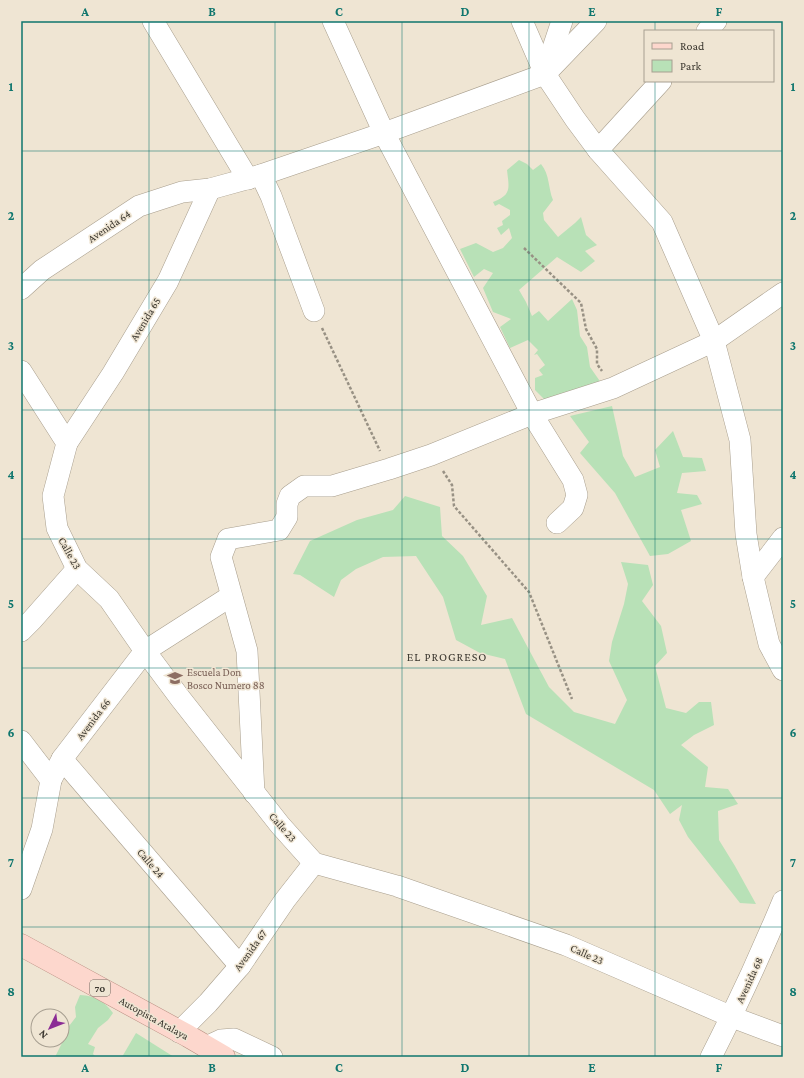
<svg xmlns="http://www.w3.org/2000/svg" width="804" height="1078" font-family="'Crimson Pro',serif">
	<rect width="100%" height="100%" fill="#efe5d3"/>
	<g fill="#b8e1b7">
		<path d="M519,160l8,4 6,6 8,-6c9,11 7,24 12,36l-10,13 1,7 14,17 17,-14 6,-6 5,18 11,10 -12,6 10,10 -14,11 -24,-15 -38,33 7,12 6,14 7,-5 9,10 24,-22 5,11 3,26 7,11 3,20 14,20 -55,17 -14,-14v-12l8,-3 -4,-5 6,-5 -8,-11 -3,1 4,-5 -10,-10 -18,8 -10,-21 11,-8 -18,-7 -10,-24 10,-15 -9,-4 -10,8 -14,-28 16,-6 17,9 10,-4 9,-10 -3,-10 -8,7 -4,-7 6,-3 -1,-4 8,-6v-5l-11,-6 -4,2 -2,-4c19,-7 16,-14 14,-32z"/>
		<path d="M612,406l11,50 12,21 25,-10 -5,-17 18,-19 10,26 19,1 4,13 -24,2 -5,20 20,2 5,9 -21,6 10,31 -23,13 -18,2 -35,-63 -35,-40 9,-11 -19,-26z"/>
		<path d="M405,496l35,11 2,29 21,20 24,40 -6,29 31,-7 37,69 25,25 41,12 12,-24 -18,-39 3,-19 12,-38 4,-20 -7,-22 27,3 5,20 -11,16 19,25 6,27 -12,13 11,42 20,5 13,-11h12l3,23 -20,10 -13,10 27,22 -3,20 23,2 10,15 -20,7 1,29 16,26 21,38 -16,-1 -52,-66 -9,-17 3,-15 -12,9 -16,-24 -128,-76 -21,-55 -25,-6 -24,-13 -13,-43 -27,-41 -33,1 -27,12 -15,11 -7,17 -34,-22 -7,-1 17,-33 47,-21 36,-10z"/>
		<path d="M80,995c16,1 24,6 33,18l-5,7 -10,8 -10,16 7,3 -2,7 3,3h-41l8,-16 3,-11 10,-13 -1,-10z"/>
		<path d="M136,1033l38,24h-52z"/>
	</g>
	<g fill="none" stroke-linecap="round" stroke-linejoin="round">
		<g stroke="#a89e8d" stroke-width="22">
			<g id="minor">
				<path d="M153,21l95,158"/>
				<path d="M333,21l51,112 148,281 41,66 4,15 -4,13 -16,15"/>
				<path d="M522,21l23,53 30,45 23,31 64,72 52,119 26,99 6,94 7,43 16,67 14,26"/>
				<path d="M707,31l9,-10"/>
				<path d="M546,69l16,-48"/>
				<path d="M598,150l63,-69"/>
				<path d="M261,175l10,21 43,115"/>
				<path d="M21,289l21,-19 97,-64 43,-14 28,-3 51,-14 123,-42 161,-59 51,-53"/>
				<path d="M21,371l46,72 -14,53 4,32 20,41 32,30 36,52 35,47 100,127 34,38 83,23 169,59 166,72 51,19"/>
				<path d="M67,443l46,-70 55,-92 42,-92"/>
				<path d="M753,577l30,-39"/>
				<path d="M21,631l11,-11 45,-51"/>
				<path d="M21,741l30,39"/>
				<path d="M62,759l178,207"/>
				<path d="M254,793l-7,-142 -26,-94 7,-18 51,-9 8,-13v-13l3,-8 14,-10h28l57,-17 42,-14 101,-41 81,-26 101,-47 69,-48"/>
				<path d="M21,889l21,-60 9,-49 11,-21 83,-108 86,-55"/>
				<path d="M179,1032l29,-29 32,-37 45,-66 29,-37"/>
				<path d="M206,1047l15,-7 13,-1 38,18"/>
				<path d="M711,1057c26,-51 50,-103 72,-156"/>
			</g>
		</g>
		<g stroke="#b88d80" stroke-width="23">
			<path id="primary" d="M21,945l167,91 36,21"/>
		</g>
		<g stroke="#989184" stroke-width="2.5" stroke-dasharray="3 2" stroke-linecap="butt">
			<path d="M524,248l57,55 5,26 11,20v15l5,7"/>
			<path d="M322,328l58,123"/>
			<path d="M443,471l9,14 2,21 75,86 43,107"/>
		</g>
		<use href="#minor" stroke="#fff" stroke-width="21"/>
		<use href="#primary" stroke="#fdd7cd" stroke-width="22"/>
	</g>
	<path fill="none" stroke="#0f766e" stroke-width="1" stroke-opacity="0.55" d="M149,21v1036M275,21v1036M402,21v1036M529,21v1036M655,21v10M655,81v976M21,151h762M21,280h762M21,410h762M21,539h762M21,668h762M21,798h762M21,927h762"/>
	<defs>
		<g id="school-bare" transform="scale(1.2)"><path d="M0-5L7-2L0 1L-7-2ZM-4 1L0 2.5L4 1V4Q0 6-4 4Z" fill="#8d6e63" stroke="#efe5d3" stroke-width="2.5" paint-order="stroke"/></g>
	</defs>
	<g fill-rule="evenodd">
		<use href="#school-bare" x="175" y="678"/>
	</g>
	<g text-anchor="middle" stroke-width="3" stroke-linejoin="round" paint-order="stroke">
		<rect fill="#efe5d3" stroke="#716b60" stroke-width="1" x="90" y="980" width="20" height="16" rx="3"/>
		<g font-size="10" font-weight="bold" fill="#3b372f">
			<text x="100" y="992">70</text>
		</g>
		<g font-size="11" fill="#3b372f" stroke="#efe5d3">
			<text transform="translate(109 226) rotate(-34)" y="4">Avenida 64</text>
			<text transform="translate(145 319) rotate(-59)" y="4">Avenida 65</text>
			<text transform="translate(70 553) rotate(61)" y="4">Calle 23</text>
			<text transform="translate(93 719) rotate(-53)" y="4">Avenida 66</text>
			<text transform="translate(283 827) rotate(49)" y="4">Calle 23</text>
			<text transform="translate(151 863) rotate(49)" y="4">Calle 24</text>
			<text transform="translate(250 950) rotate(-54)" y="4">Avenida 67</text>
			<text transform="translate(587 954) rotate(24)" y="4">Calle 23</text>
			<text transform="translate(749 980) rotate(-65)" y="4">Avenida 68</text>
			<text transform="translate(154 1018) rotate(29)" y="4">Autopista Atalaya</text>
		</g>
		<g font-size="11" fill="#785e54" stroke="#efe5d3" text-anchor="start">
			<text x="187" y="676">Escuela Don<tspan x="187" dy="13">Bosco Numero 88</tspan></text>
		</g>
		<g font-size="12" letter-spacing="1" fill="#3b372f" stroke="#efe5d3">
			<text x="447" y="661">EL PROGRESO</text>
		</g>
	</g>
	<rect width="804" height="1078" fill="none" stroke="#efe5d3" stroke-width="44"/>
	<rect x="644" y="30" width="130" height="52" fill="#efe5d3" stroke="#a79f91"/>
	<rect x="652" y="43" width="20" height="6" fill="#fdd7cd" stroke="#a79f91"/>
	<text x="680" y="50" font-size="12" fill="#3b372f">Road</text>
	<rect x="652" y="60" width="20" height="12" fill="#b8e1b7" stroke="#a79f91"/>
	<text x="680" y="70" font-size="12" fill="#3b372f">Park</text>
	<g transform="translate(50 1028) rotate(227)"><circle r="19" fill="#efe5d3" stroke="#a79f91"/>
	<path d="M0-3L7 15L0 10L-7 15Z" fill="#8b2c95"/>
	<text y="-6" font-size="11" font-weight="bold" text-anchor="middle" fill="#3b372f">N</text>
	</g>
	<rect x="22" y="22" width="760" height="1034" fill="none" stroke="#0f766e" stroke-width="1.5"/>
	<g font-size="13" text-anchor="middle" font-weight="bold" fill="#0f766e">
		<text x="85" y="16">A</text>
		<text x="212" y="16">B</text>
		<text x="339" y="16">C</text>
		<text x="465" y="16">D</text>
		<text x="592" y="16">E</text>
		<text x="719" y="16">F</text>
		<text x="11" y="91">1</text>
		<text x="793" y="91">1</text>
		<text x="11" y="220">2</text>
		<text x="793" y="220">2</text>
		<text x="11" y="350">3</text>
		<text x="793" y="350">3</text>
		<text x="11" y="479">4</text>
		<text x="793" y="479">4</text>
		<text x="11" y="608">5</text>
		<text x="793" y="608">5</text>
		<text x="11" y="737">6</text>
		<text x="793" y="737">6</text>
		<text x="11" y="867">7</text>
		<text x="793" y="867">7</text>
		<text x="11" y="996">8</text>
		<text x="793" y="996">8</text>
		<text x="85" y="1072">A</text>
		<text x="212" y="1072">B</text>
		<text x="339" y="1072">C</text>
		<text x="465" y="1072">D</text>
		<text x="592" y="1072">E</text>
		<text x="719" y="1072">F</text>
	</g>
</svg>
